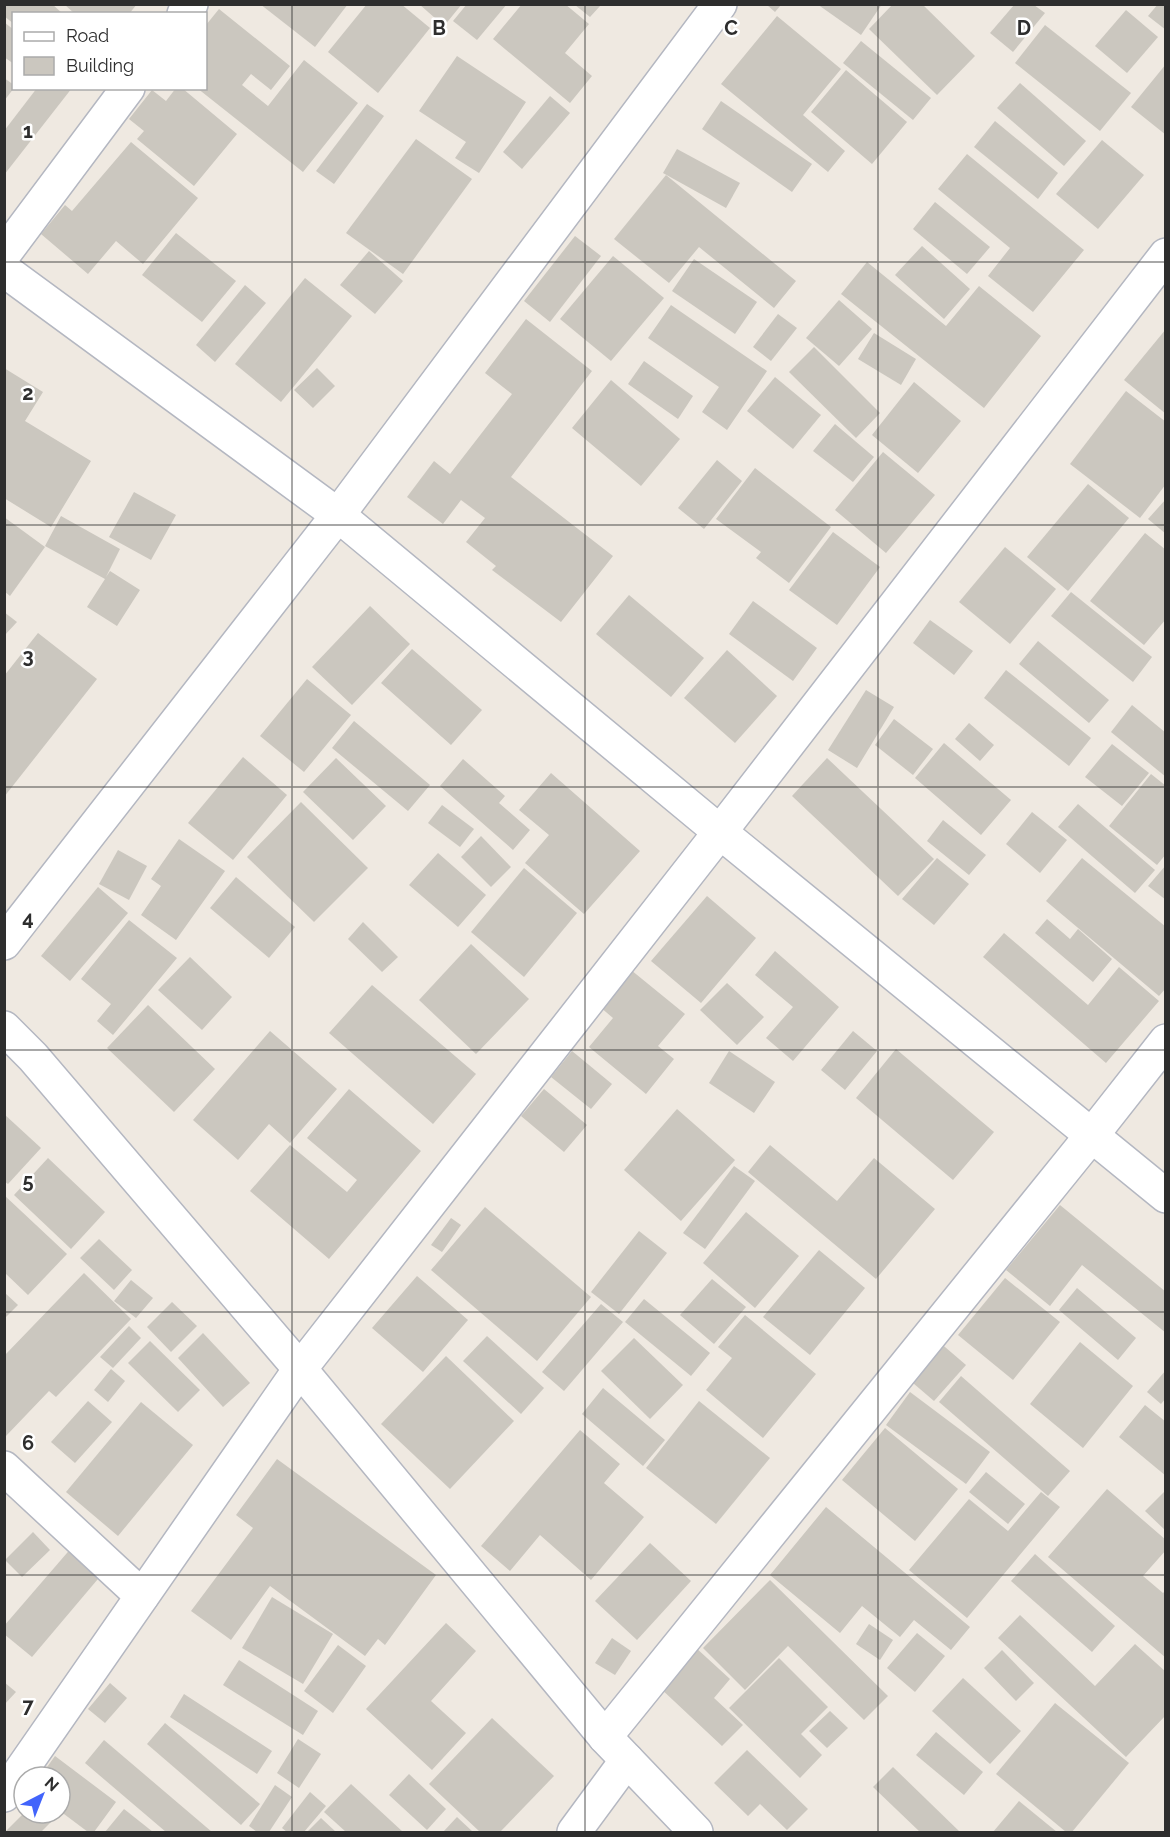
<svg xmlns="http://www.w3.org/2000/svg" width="1170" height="1837" font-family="Raleway,sans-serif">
	<rect width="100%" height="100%" fill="#efe9e1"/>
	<g fill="#cbc7bf">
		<path d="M4,4h48l11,10h-49v10l-10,-8z"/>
		<path d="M64,4h73l-8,10h-54z"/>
		<path d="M260,4h88l-33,43z"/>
		<path d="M367,4h34l29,24 -52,65 -50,-41z"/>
		<path d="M419,4h43l-18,22z"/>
		<path d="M467,4h40l-30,36 -24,-19z"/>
		<path d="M522,4h43l24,20 -24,29 27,23 -22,27 -77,-64z"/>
		<path d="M817,4h65l-21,31z"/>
		<path d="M893,4h29l53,52 -38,39 -68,-66z"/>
		<path d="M1158,4h8v26l-18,-14z"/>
		<path d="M575,5h26l-11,12z"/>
		<path d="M767,5h14l-6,7z"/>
		<path d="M1014,5h20l11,8 -32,39 -23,-19z"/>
		<path d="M219,9l71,57 -19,24 -20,-16 -9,11 26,21 36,-46 54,43 -55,69 -106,-84h9v-63z"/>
		<path d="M1126,10l32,27 -31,36 -32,-27z"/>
		<path d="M777,16l64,53 -38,46 42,36 -17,21 -107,-88z"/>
		<path d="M4,22l10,8v34l-10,-7z"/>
		<path d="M1045,25l86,68 -31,38 -85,-68z"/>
		<path d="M861,41l70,57 -18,22 -70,-57z"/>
		<path d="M457,56l69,46 -47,71 -24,-15 11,-16 -47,-31z"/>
		<path d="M1166,64v71l-35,-28z"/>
		<path d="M846,70l61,52 -35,42 -61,-52z"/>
		<path d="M4,78l10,7v3l-10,13z"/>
		<path d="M1020,83l66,58 -22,25 -67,-58z"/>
		<path d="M37,88h35l-68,87v-44z"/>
		<path d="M176,88h6l55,46 -43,52 -57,-47 7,-8 -15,-12 23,-29 14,11z"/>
		<path d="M550,96l20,17 -48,56 -19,-17z"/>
		<path d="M721,101l91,63 -20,28 -90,-63z"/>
		<path d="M367,104l17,12 -50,68 -18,-13z"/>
		<path d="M995,121l63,52 -20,26 -64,-52z"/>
		<path d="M416,139l56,40 -69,95 -57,-41z"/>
		<path d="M1102,140l42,35 -46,54 -42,-35z"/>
		<path d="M131,142l67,56 -55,66 -27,-23 -28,33 -47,-40 24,-29 7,6z"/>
		<path d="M677,149l63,34 -14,25 -63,-35z"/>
		<path d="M967,154l117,96 -51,62 -45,-36 22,-28 -72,-59z"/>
		<path d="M666,175l130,106 -22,27 -75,-61 -30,36 -55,-44z"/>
		<path d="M935,202l55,45 -23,27 -54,-45z"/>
		<path d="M176,233l60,48 -34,41 -60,-47z"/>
		<path d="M575,236l26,20 -51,66 -26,-21z"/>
		<path d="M922,246l48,43 -26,30 -49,-44z"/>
		<path d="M369,251l34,30 -28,33 -35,-29z"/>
		<path d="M613,256l51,42 -53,63 -51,-42z"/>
		<path d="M694,259l63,43 -22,32 -63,-43z"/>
		<path d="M867,262l79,64 33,-40 62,50 -57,72 -143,-114z"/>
		<path d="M305,278l47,38 -71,86 -46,-38z"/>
		<path d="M245,285l21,18 -51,59 -19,-17z"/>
		<path d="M839,300l33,29 -33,37 -33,-28z"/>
		<path d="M671,305l96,66 -40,59 -25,-18 17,-25 -71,-49z"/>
		<path d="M778,314l19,14 -26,33 -18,-14z"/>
		<path d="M526,319l66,52 -81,106 102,79 -52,66 -69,-52 4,-4 -30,-24 19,-24 -24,-18 -18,24 -36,-27 27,-36 16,13 62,-80 -27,-21z"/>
		<path d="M1166,329v85l-42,-34z"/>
		<path d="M874,333l42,26 -15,26 -43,-26z"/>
		<path d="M814,347l66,66 -24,25 -67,-66z"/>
		<path d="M644,361l49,35 -15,23 -50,-35z"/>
		<path d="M4,368l39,24 -18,29 66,40 -40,66 -47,-29z"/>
		<path d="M317,368l18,18 -22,22 -19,-18z"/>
		<path d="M775,377l46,38 -28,34 -46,-38z"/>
		<path d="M611,380l69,59 -39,47 -69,-58z"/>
		<path d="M914,382l47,39 -43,52 -46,-38z"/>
		<path d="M1126,391l40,31v62l-26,34 -70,-54z"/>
		<path d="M835,424l39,33 -21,25 -40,-31z"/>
		<path d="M883,452l52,43 -49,58 -51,-43z"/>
		<path d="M717,460l25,21 -38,48 -26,-21z"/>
		<path d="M755,468l76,59 -42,56 -33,-25 5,-6 -45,-33z"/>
		<path d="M1088,484l41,34 -61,73 -41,-34z"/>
		<path d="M134,492l42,23 -25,45 -42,-23z"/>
		<path d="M1166,499v35l-18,-15z"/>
		<path d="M61,516l59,33 -14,28 4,-6 30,19 -23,36 -30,-19 18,-28 -60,-33z"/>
		<path d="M4,517l41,30 -35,49 -6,-5z"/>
		<path d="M833,532l47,35 -43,58 -48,-35z"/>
		<path d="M1145,533l21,17v69l-22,26 -54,-44z"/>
		<path d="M1005,547l51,42 -46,55 -51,-42z"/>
		<path d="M1071,592l81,65 -19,25 -82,-66z"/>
		<path d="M629,595l75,63 -33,39 -75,-63z"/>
		<path d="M753,601l64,47 -24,33 -64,-47z"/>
		<path d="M370,606l40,38 -58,61 -40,-38z"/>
		<path d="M4,612l13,10 -13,14z"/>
		<path d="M930,620l43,31 -19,24 -41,-32z"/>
		<path d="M38,633l59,46 -93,118v-121z"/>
		<path d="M1038,641l71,59 -20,23 -70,-59z"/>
		<path d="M412,649l70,61 -31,35 -70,-62z"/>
		<path d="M727,650l50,46 -42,47 -51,-45z"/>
		<path d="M1006,670l85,68 -22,28 -85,-68z"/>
		<path d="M307,679l44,36 -47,57 -44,-36z"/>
		<path d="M866,690l28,17 -37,61 -29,-18z"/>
		<path d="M1132,705l34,28v44l-55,-45z"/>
		<path d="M894,719l39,30 -20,26 -38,-30z"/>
		<path d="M354,721l76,64 -22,26 -76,-63z"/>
		<path d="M969,723l25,22 -14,16 -25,-22z"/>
		<path d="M944,743l67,57 -30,35 -66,-57z"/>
		<path d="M1112,744l37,29 -27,33 -37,-29z"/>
		<path d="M243,757l44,38 -54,65 -45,-37z"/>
		<path d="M336,758l50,48 -33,34 -50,-48z"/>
		<path d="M827,758l107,101 -36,37 -106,-100z"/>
		<path d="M463,759l42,37 -6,7 31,27 -17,20 -73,-64z"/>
		<path d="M551,773l89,78 -56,63 -59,-51 24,-28 -30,-25z"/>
		<path d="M1151,774l15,12v68l-9,11 -48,-39z"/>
		<path d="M301,802l67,66 -54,54 -67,-65z"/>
		<path d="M1078,804l77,66 -20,23 -77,-66z"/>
		<path d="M442,805l32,24 -14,18 -32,-24z"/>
		<path d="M1032,812l35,28 -27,33 -34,-29z"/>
		<path d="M943,820l43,35 -17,20 -42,-34z"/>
		<path d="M481,836l30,31 -20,20 -30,-30z"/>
		<path d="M179,839l46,32 -49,69 -35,-25 20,-29 -10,-7z"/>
		<path d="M118,850l29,16 -18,34 -30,-16z"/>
		<path d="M438,853l48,42 -28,32 -49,-42z"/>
		<path d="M937,858l32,26 -35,41 -32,-26z"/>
		<path d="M1082,858l84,69v61l-7,8 -113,-95z"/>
		<path d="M1166,865v35l-18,-14z"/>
		<path d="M524,868l53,45 -53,64 -53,-45z"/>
		<path d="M236,877l59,50 -26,31 -59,-50z"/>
		<path d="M98,887l30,26 -58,68 -29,-25z"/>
		<path d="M707,896l49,42 -55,65 -50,-42z"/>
		<path d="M1047,919l23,20 8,-10 34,30 -19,23 -58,-49z"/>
		<path d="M129,920l48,38 -64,77 -16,-14 14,-17 -30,-25z"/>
		<path d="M363,922l35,35 -16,15 -34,-33z"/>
		<path d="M1004,933l84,72 31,-38 40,34 -53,62 -123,-106z"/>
		<path d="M471,944l58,55 -53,55 -57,-54z"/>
		<path d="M775,951l64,56 -46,54 -27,-23 27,-31 -38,-32z"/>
		<path d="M190,957l42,40 -30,33 -44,-40z"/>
		<path d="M631,970l54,44 -27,32 16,13 -28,35 -57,-47 24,-29 -13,-11z"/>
		<path d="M727,983l37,34 -27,28 -37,-35z"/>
		<path d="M372,985l104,89 -43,50 -104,-91z"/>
		<path d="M148,1005l67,64 -41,43 -67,-64z"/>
		<path d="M270,1031l67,58 -47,54 -21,-19 -31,36 -45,-40z"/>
		<path d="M853,1031l24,20 -32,39 -24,-20z"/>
		<path d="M896,1049l98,83 -41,48 -97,-82z"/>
		<path d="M572,1051l40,33 -21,25 -40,-32z"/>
		<path d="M729,1051l46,31 -21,31 -45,-30z"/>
		<path d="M349,1089l72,62 -92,108 -79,-68 40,-46 57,47 10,-12 -50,-42z"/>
		<path d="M544,1089l43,36 -23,27 -43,-36z"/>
		<path d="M677,1109l58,51 -54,61 -57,-51z"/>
		<path d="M4,1114l37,34 -33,36 -4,-3z"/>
		<path d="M770,1145l67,56 37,-43 61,51 -59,70 -128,-107z"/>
		<path d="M48,1158l57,54 -34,37 -57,-54z"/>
		<path d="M734,1166l21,15 -50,68 -22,-16z"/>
		<path d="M4,1195l63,59 -39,41 -24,-23z"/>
		<path d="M1060,1205l106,87v41l-84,-68 -32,41 -44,-36z"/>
		<path d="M485,1207l106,90 -54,64 -106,-91z"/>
		<path d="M746,1212l53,44 -44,52 -52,-45z"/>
		<path d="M451,1218l10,7 -19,27 -11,-7z"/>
		<path d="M639,1231l28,22 -48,61 -28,-22z"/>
		<path d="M99,1239l33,31 -18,20 -34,-32z"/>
		<path d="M819,1250l46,38 -55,67 -47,-38z"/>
		<path d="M84,1273l47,46 -75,78 -7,-6 -44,46v-82z"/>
		<path d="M417,1276l51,44 -45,52 -51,-44z"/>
		<path d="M1005,1278l55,44 -47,58 -55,-45z"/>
		<path d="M712,1279l34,28 -32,37 -34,-29z"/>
		<path d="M131,1280l22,18 -17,20 -22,-17z"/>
		<path d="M1077,1288l59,50 -18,22 -59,-50z"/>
		<path d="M4,1292l14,13 -14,14z"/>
		<path d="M644,1299l66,54 -19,23 -66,-54z"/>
		<path d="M172,1302l25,24 -26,26 -24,-25z"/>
		<path d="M601,1304l22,18 -59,69 -22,-19z"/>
		<path d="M745,1315l71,59 -53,64 -57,-48 26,-32 -14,-11z"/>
		<path d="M129,1326l12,12 -28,30 -13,-11z"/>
		<path d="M203,1333l47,50 -27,24 -45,-49z"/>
		<path d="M487,1336l57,52 -23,26 -58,-53z"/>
		<path d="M634,1338l49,47 -33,34 -49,-48z"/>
		<path d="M150,1341l50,49 -22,22 -50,-49z"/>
		<path d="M938,1341l28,24 -32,36 -28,-24z"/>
		<path d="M1080,1342l53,44 -50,62 -53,-44z"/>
		<path d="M446,1356l68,65 -64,68 -69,-65z"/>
		<path d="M111,1369l14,12 -17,21 -14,-12z"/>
		<path d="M1166,1370v28l-5,6 -14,-12z"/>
		<path d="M961,1376l109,95 -22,25 -109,-94z"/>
		<path d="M603,1388l62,52 -22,26 -61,-52z"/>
		<path d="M910,1392l80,60 -24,32 -80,-59z"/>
		<path d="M88,1401l24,21 -37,41 -24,-21z"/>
		<path d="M699,1401l71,57 -54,66 -70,-56z"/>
		<path d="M141,1402l52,43 -75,91 -52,-44z"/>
		<path d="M1145,1405l21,17v54l-47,-39z"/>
		<path d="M885,1428l73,61 -43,52 -73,-61z"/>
		<path d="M580,1430l40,34 -16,19 40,34 -53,63 -51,-45 -30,36 -29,-25z"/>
		<path d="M277,1459l159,116 -51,70 -7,-6 -13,17 -95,-70 -39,54 -40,-29 62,-83 -17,-13z"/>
		<path d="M986,1472l39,32 -17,20 -39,-32z"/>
		<path d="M1107,1489l59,51v10l-23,26 20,17 3,-3v68l-118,-101z"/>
		<path d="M1166,1490v41l-21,-20z"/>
		<path d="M1041,1492l19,15 -93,111 -58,-48 60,-71 39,32z"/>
		<path d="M826,1507l144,120 -19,23 -37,-30 -14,17 -38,-31 -22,27 -70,-58z"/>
		<path d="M33,1532l17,18 -28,27 -17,-17z"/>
		<path d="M650,1543l41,38 -54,59 -42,-39z"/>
		<path d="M73,1546l30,27 -71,84 -28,-23v-8z"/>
		<path d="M1035,1554l80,72 -23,26 -81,-71z"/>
		<path d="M770,1580l118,116 -24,24 -76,-74 -43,44 -42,-42z"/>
		<path d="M272,1597l61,37 -30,50 -61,-36z"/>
		<path d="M1020,1615l75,71 40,-42 31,28v43l-40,42 -128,-119z"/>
		<path d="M446,1623l30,28 -45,50 35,32 -34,37 -66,-61z"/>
		<path d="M869,1624l24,16 -13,20 -24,-16z"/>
		<path d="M917,1633l28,23 -30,36 -28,-24z"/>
		<path d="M612,1638l19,13 -16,24 -20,-12z"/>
		<path d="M338,1645l28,21 -33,47 -29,-22z"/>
		<path d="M695,1647l35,32 -16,19 29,27 -21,21 -64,-60z"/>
		<path d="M1002,1650l32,33 -18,18 -32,-33z"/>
		<path d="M779,1658l49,49 -27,27 21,21 -22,23 -71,-70z"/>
		<path d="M239,1660l79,51 -15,24 -80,-50z"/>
		<path d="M963,1678l58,53 -31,33 -58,-53z"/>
		<path d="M4,1682l12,10 -12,13z"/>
		<path d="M110,1683l17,15 -22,25 -17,-14z"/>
		<path d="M184,1694l88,57 -15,23 -87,-57z"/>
		<path d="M1055,1703l74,60 -57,69h-6l-70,-58z"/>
		<path d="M830,1711l18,17 -21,20 -18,-17z"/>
		<path d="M492,1718l62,58 -54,56h-20l-51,-48z"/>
		<path d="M165,1723l95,81 -19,21 -94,-81z"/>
		<path d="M936,1732l47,40 -19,23 -48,-40z"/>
		<path d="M298,1739l23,15 -22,34 -22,-15z"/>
		<path d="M104,1740l108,92h-46l-81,-69z"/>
		<path d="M747,1750l61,59 -21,21 -27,-26 -12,12 -34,-33z"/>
		<path d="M55,1756l61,46 -22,30h-6l-28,-21v-34h-20z"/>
		<path d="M893,1767l67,65h-40l-47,-45z"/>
		<path d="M409,1774l37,35 -19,21 -38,-35z"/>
		<path d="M351,1784l52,48h-57l-22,-20z"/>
		<path d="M275,1785l17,12 -23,35h-12l-8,-6z"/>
		<path d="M310,1792l16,14 -22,26h-17l-5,-4z"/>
		<path d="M1019,1801l38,31h-64z"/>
		<path d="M124,1809l29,23h-48z"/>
		<path d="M24,1813h21l8,7 -12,12h-36z"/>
		<path d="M457,1817l16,15h-30z"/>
		<path d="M321,1818l15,14h-29z"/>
	</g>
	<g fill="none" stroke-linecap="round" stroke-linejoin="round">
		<g stroke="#b4b7c1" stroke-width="36">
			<g id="minor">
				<path d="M184,14l7,-10"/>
				<path d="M4,254l124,-166"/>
				<path d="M4,270l334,245 382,317 446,364"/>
				<path d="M4,943l334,-428 382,-511"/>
				<path d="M4,1028l29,29 267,312 305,368 91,95"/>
				<path d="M4,1468l138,128"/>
				<path d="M605,1737l487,-602 74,-94"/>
				<path d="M4,1795l296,-426 420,-537 446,-577"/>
				<path d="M574,1832l53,-72"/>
			</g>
		</g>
		<use href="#minor" stroke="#fff" stroke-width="33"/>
	</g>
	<path fill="none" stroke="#2e2e2e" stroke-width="1.5" stroke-opacity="0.55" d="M292,4v1828M585,4v1828M878,4v1828M4,262h1162M4,525h1162M4,787h1162M4,1050h1162M4,1312h1162M4,1575h1162"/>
	<g font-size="20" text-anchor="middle" font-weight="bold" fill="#2e2e2e" stroke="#fff" stroke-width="5" stroke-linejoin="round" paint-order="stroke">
		<text x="439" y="35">B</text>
		<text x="731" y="35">C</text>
		<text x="1024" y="35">D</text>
		<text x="28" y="138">1</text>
		<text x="28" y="400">2</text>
		<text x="28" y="663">3</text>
		<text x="28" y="925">4</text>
		<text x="28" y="1188">5</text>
		<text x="28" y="1450">6</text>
		<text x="28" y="1713">7</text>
	</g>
	<rect width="1170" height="1837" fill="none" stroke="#2e2e2e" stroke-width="12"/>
	<rect x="12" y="12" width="195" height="78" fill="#ffffff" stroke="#ababab" stroke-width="1.5"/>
	<rect x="24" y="32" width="30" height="9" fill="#ffffff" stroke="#ababab" stroke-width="1.5"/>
	<text x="66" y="42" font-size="18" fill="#2e2e2e">Road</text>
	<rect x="24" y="57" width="30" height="18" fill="#cbc7bf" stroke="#ababab" stroke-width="1.5"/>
	<text x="66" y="72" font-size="18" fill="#2e2e2e">Building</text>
	<g transform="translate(42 1795) rotate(42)"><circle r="28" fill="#ffffff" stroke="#ababab" stroke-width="1.5"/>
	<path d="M0-4.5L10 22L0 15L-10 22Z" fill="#4264fb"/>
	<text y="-9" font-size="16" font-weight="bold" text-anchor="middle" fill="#2e2e2e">N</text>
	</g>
</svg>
